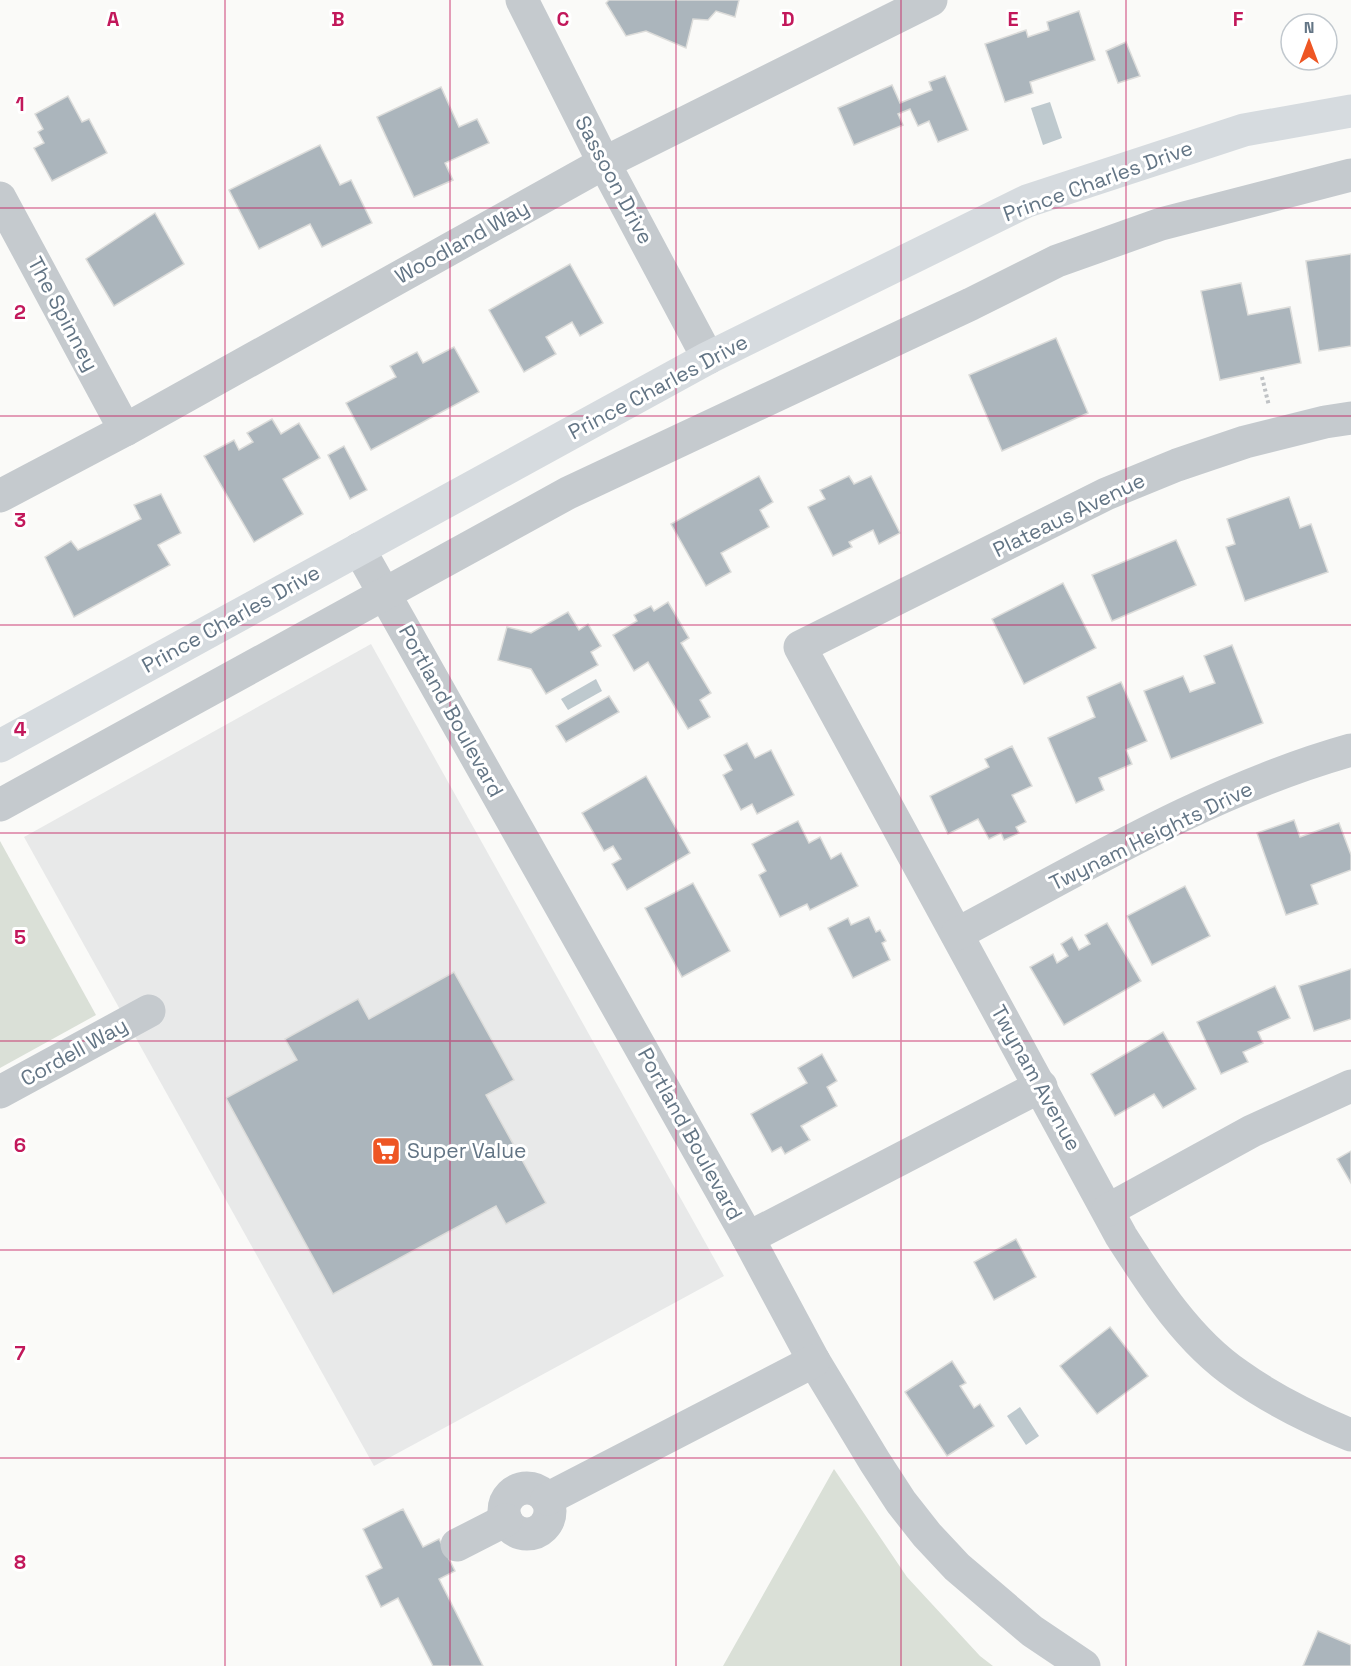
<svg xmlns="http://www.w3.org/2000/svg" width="1351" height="1666" font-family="'Space Grotesk',sans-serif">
	<rect width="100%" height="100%" fill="#fafaf8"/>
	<path fill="#e8e9e9" d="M371,644l353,632 -350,190 -350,-629z"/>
	<g fill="#dae0d7">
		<path d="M0,841l96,174 -96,53z"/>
		<path d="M834,1469l73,108 73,79 13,10h-270z"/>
	</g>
	<g fill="#bec9ce">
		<path d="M1050,102l12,36 -19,7 -12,-37z"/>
		<path d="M596,679l6,12 -34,19 -7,-11z"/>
		<path d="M1020,1407l19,29 -13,9 -19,-29z"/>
	</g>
	<g fill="#abb5bc" stroke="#dcdcda" stroke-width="1.5">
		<path d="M609,0h130l-4,17 -19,-6 -8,9 -15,-1 -7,29 -40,-17 -20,5 -20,-33z"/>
		<path d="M1079,11l16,49 -65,22 3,11 -28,9 -20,-58 41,-14 2,7 21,-7 -2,-8z"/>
		<path d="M1126,42l14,34 -22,7 -12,-32z"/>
		<path d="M945,76l23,54 -30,12 -9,-21 -11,5 -8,-17 -12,5 5,11 -49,20 -16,-37 54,-23 8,18 32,-13 -3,-8z"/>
		<path d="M441,87l18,40 18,-8 12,24 -44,20 8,17 -39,17 -37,-80z"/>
		<path d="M68,96l14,26 7,-3 18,34 -55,28 -18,-33 10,-5 -6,-11 5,-3 -8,-15z"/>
		<path d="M320,145l20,40 11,-5 21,43 -50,24 -12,-23 -51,25 -30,-59z"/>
		<path d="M155,213l29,51 -70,42 -28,-47z"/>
		<path d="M1351,254v92l-32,5 -13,-90z"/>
		<path d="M570,264l33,59 -23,13 -8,-14 -26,15 10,17 -32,18 -35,-62z"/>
		<path d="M1241,283l7,32 42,-8 11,56 -81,17 -19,-89z"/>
		<path d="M1056,338l32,75 -86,38 -33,-76z"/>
		<path d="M454,347l25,45 -108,58 -25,-47 50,-26 -6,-11 27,-14 6,11z"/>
		<path d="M272,419l9,15 18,-11 21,35 -37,21 20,35 -49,28 -50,-86 30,-16 5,10 14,-8 -6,-9z"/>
		<path d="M344,446l23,44 -17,9 -22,-44z"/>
		<path d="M759,476l14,26 -13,8 9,17 -48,26 10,19 -25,14 -35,-62z"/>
		<path d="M849,476l5,8 17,-8 29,57 -21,11 -6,-14 -24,12 3,5 -19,9 -25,-49 17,-8 -5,-9z"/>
		<path d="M161,494l20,39 -23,12 12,20 -96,52 -29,-60 26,-16 7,9 63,-31 -7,-14z"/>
		<path d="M1289,497l11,31 11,-4 17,48 -83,29 -19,-54 9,-3 -8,-25z"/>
		<path d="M1176,540l20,45 -84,36 -20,-46z"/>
		<path d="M1063,583l33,65 -72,36 -32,-65z"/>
		<path d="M668,602l21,36 -8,5 30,50 -11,7 10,17 -22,12 -40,-67 -14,9 -21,-36 24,-14 -3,-6 17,-9 3,5z"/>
		<path d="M568,612l11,18 9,-6 13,22 -10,6 7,13 -52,29 -15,-25 -33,-9 9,-33 24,6z"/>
		<path d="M1232,645l31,78 -92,36 -27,-68 39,-15 7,16 25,-9 -11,-27z"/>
		<path d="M1121,682l26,59 -21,9 6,14 -33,14 5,12 -28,13 -28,-65 47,-21 -8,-20z"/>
		<path d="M609,696l10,16 -53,30 -10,-16z"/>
		<path d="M747,743l8,15 16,-8 23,45 -37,19 -5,-10 -11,6 -18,-35 9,-5 -8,-15z"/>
		<path d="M1012,746l20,40 -20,9 14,27 -10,5 3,6 -15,7 -3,-7 -12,6 -11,-20 -30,15 -18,-38 59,-29 -4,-8z"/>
		<path d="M646,776l44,77 -63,37 -15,-26 9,-5 -8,-13 -9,5 -22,-38z"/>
		<path d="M1294,820l6,17 39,-14 12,32v15l-40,15 7,19 -32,11 -29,-82z"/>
		<path d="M798,821l11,22 11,-6 11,22 10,-6 17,33 -48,24 -3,-6 -27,13 -21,-42 7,-4 -14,-27z"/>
		<path d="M693,883l37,68 -48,26 -37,-69z"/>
		<path d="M1185,886l25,50 -58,29 -25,-49z"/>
		<path d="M869,917l7,15 4,-2 6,11 -4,2 8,17 -37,18 -25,-50 20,-10 3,7z"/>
		<path d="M1107,923l34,58 -77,44 -34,-58 23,-13 4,9 11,-7 -7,-12 11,-7 7,13 11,-6 -5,-9z"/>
		<path d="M1351,969v50l-37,12 -15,-45z"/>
		<path d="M454,972l60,108 -28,15 60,108 -40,21 -10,-18 -163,88 -107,-196 71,-38 -12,-21 73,-40 11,20z"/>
		<path d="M1275,986l15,32 -32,14 5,11 -20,9 5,10 -27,12 -24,-52z"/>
		<path d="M1163,1032l33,57 -33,19 -9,-14 -39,22 -24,-42z"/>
		<path d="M822,1054l15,27 -10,6 10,19 -36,20 9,14 -25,14 -4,-7 -9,5 -21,-38 56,-31 -9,-15z"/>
		<path d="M1351,1151v32l-14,-24z"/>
		<path d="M1016,1239l20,38 -42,23 -20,-38z"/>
		<path d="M1110,1327l38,49 -51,38 -37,-48z"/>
		<path d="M952,1361l14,22 -6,3 14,22 6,-4 14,22 -47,30 -42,-64z"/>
		<path d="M403,1509l20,38 16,-8 16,32 -16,8 44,87h-50l-35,-68 -17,9 -15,-31 16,-8 -19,-39z"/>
		<path d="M1318,1631l33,14v21h-48z"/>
	</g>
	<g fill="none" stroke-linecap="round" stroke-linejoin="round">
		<path stroke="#bfc2c5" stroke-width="4" stroke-dasharray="3 3" stroke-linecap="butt" d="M1262,377l7,29"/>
		<g stroke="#c5cace" stroke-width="33">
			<path d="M522,0l82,163 104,195"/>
			<path d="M0,198l125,232"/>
			<path d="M1351,418l-26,4 -80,20 -68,23 -71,29 -306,153 321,589c32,50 67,105 117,139 35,25 74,44 113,60"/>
			<path d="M0,496l125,-66 479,-267 327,-163"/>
			<path d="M359,549l389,689 66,123 61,101 26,40 26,33 30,32 75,64 52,35"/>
			<path d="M0,805l568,-312 403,-189 86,-43 104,-37 190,-49"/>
			<path d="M957,934c126,-67 255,-145 394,-184"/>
			<path d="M0,1092l149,-81"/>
			<path d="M1108,1210l144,-79 99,-45"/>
			<path d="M748,1238l293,-152"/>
			<circle cx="527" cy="1511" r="23"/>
			<path d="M547,1499l267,-138"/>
			<path d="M457,1545l49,-25"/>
		</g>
		<path stroke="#d6dbdf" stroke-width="33" d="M0,746l708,-388 319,-157 217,-71 107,-19"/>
	</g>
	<path fill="none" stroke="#c2185b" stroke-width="1.5" stroke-opacity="0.55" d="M225,0v1666M450,0v1666M676,0v1666M901,0v1666M1126,0v1666M0,208h1351M0,416h1351M0,625h1351M0,833h1351M0,1041h1351M0,1250h1351M0,1458h1351"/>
	<defs>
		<g id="supermarket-square" transform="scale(1.5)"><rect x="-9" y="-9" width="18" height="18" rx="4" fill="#ee5624" stroke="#fff"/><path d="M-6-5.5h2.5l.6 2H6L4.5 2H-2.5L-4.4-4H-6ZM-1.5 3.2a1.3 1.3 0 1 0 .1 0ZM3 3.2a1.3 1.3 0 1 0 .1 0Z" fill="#fff"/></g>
	</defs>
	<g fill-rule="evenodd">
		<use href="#supermarket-square" x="386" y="1151"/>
	</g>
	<g text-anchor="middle" stroke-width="6" stroke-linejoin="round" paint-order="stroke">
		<g font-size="21" fill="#637585" stroke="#fff">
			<text transform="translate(614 180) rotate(62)" y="7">Sassoon Drive</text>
			<text transform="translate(1098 181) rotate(-20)" y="7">Prince Charles Drive</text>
			<text transform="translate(462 242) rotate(-29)" y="7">Woodland Way</text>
			<text transform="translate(63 314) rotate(62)" y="7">The Spinney</text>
			<text transform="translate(658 387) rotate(-28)" y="7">Prince Charles Drive</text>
			<text transform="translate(1069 515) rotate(-26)" y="7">Plateaus Avenue</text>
			<text transform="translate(231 619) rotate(-29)" y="7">Prince Charles Drive</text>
			<text transform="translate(451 711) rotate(61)" y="7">Portland Boulevard</text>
			<text transform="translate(1151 836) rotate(-26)" y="7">Twynam Heights Drive</text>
			<text transform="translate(74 1052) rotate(-29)" y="7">Cordell Way</text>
			<text transform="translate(1036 1078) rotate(61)" y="7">Twynam Avenue</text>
			<text transform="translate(690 1134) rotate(61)" y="7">Portland Boulevard</text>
		</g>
		<g font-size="21" fill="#637585" stroke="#fff" text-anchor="start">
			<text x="407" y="1158">Super Value</text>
		</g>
	</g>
	<g font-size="20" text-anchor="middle" font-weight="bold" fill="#c2185b" stroke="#fff" stroke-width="6" stroke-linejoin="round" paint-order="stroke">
		<text x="113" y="26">A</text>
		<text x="338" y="26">B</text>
		<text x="563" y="26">C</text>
		<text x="788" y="26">D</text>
		<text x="1013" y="26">E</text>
		<text x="1238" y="26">F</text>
		<text x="20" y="111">1</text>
		<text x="20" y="319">2</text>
		<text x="20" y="527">3</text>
		<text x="20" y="736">4</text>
		<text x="20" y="944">5</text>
		<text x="20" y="1152">6</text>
		<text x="20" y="1360">7</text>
		<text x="20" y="1569">8</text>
	</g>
	<g transform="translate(1309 42)"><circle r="28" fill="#ffffff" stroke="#c1c8ce" stroke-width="1.5"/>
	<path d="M0-4.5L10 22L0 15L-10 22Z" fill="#ee5624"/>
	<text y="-9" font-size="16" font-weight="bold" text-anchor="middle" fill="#637585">N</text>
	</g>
</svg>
